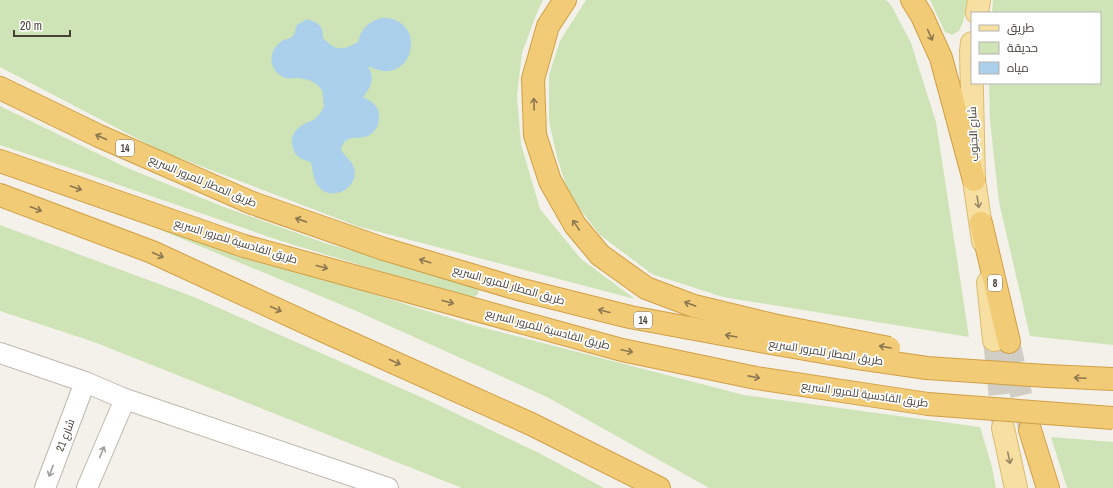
<svg xmlns="http://www.w3.org/2000/svg" width="1113" height="488" font-family="'Archivo Narrow',Cairo,sans-serif">
	<rect width="100%" height="100%" fill="#f3f1ea"/>
	<g fill="#cfe4b6">
		<path d="M0,0h543l-5,10 -16,43 -5,43 4,48 19,65 41,50 54,40 -278,-73 -196,-75 -161,-84z"/>
		<path d="M586,0h300l5,5 20,38 25,79 33,215 -246,-40 -71,-23 -52,-39 -31,-40 -12,-38 -8,-36v-46l11,-34z"/>
		<path d="M930,0h38l-5,22 -4,9 -7,4 -7,-3z"/>
		<path d="M993,0h120v345l-83,-9 -31,-134 -9,-81 -1,-38h111v-70h-108z"/>
		<path d="M0,106l125,61 99,40 101,36 125,35 29,10 -1,6 -5,4 -11,-2 -181,-55 -217,-75 -64,-21z"/>
		<path d="M139,221l330,103 275,71 236,32 12,40 4,21h-287l-162,-91 -193,-87z"/>
		<path d="M0,225l194,72 238,105 105,50 67,36h-142l-368,-146 -94,-31z"/>
		<path d="M1051,437l62,5v46h-46z"/>
	</g>
	<path fill="#abd0eb" d="M381,18c6,0 13,0 18,4 23,14 11,52 -16,49 -6,-1 -10,-3 -15,-5 7,13 4,20 -5,31 4,2 8,4 11,7 9,9 6,26 -6,32 -7,3 -14,0 -21,4 -4,2 -5,6 -6,10 4,6 11,11 13,18 6,20 -23,35 -36,18 -4,-5 -6,-17 -7,-24 -8,-2 -16,-5 -18,-14 -4,-11 2,-19 11,-24 3,-2 6,-2 9,-4 4,-2 10,-10 11,-14 0,-2 -1,-4 -1,-6 0,-3 0,-7 -1,-9 -5,-10 -17,-13 -26,-13 -3,0 -7,1 -9,0 -7,-1 -11,-6 -14,-11 -4,-10 0,-20 9,-26 3,-2 9,-2 11,-5 2,-3 3,-8 4,-11l10,-6c12,4 16,6 16,19 13,13 19,13 35,4 4,-14 9,-19 23,-24z"/>
	<g fill="none" stroke-linecap="round" stroke-linejoin="round">
		<path stroke="#d1cec6" stroke-width="22" stroke-dasharray="22 11" stroke-linecap="butt" d="M994,340l9,88"/>
		<path stroke="#d1cec6" stroke-width="22" stroke-dasharray="22 11" stroke-linecap="butt" d="M1009,342l20,86"/>
		<g stroke="#beb8ad" stroke-width="22">
			<g id="minor">
				<path d="M0,353l85,29 40,17 263,89"/>
				<path d="M45,488l40,-106"/>
				<path d="M87,488l38,-89"/>
			</g>
		</g>
		<g stroke="#dbbc71" stroke-width="24">
			<g id="major">
				<path d="M977,13l2,-13"/>
				<path d="M972,43l-1,8 3,129 9,61"/>
				<path d="M988,283l6,57"/>
				<path d="M1003,428l13,60"/>
			</g>
		</g>
		<g stroke="#d1a046" stroke-width="24">
			<g id="highway">
				<path d="M565,0l-17,26 -15,53 2,56 15,46 25,44 25,30"/>
				<path d="M912,0l10,16 19,42 33,122"/>
				<path d="M0,88l99,48 153,67"/>
				<path d="M0,161l244,85"/>
				<path d="M0,195l152,57 174,80 205,92 128,64"/>
				<path d="M981,223l28,119"/>
				<path d="M1047,376l66,3"/>
				<path d="M1030,430l18,58"/>
			</g>
		</g>
		<use href="#minor" stroke="#fff" stroke-width="20"/>
		<use href="#major" stroke="#f6dfa0" stroke-width="22"/>
		<use href="#highway" stroke="#f2cb76" stroke-width="22"/>
		<g stroke="#d1a046" stroke-width="24" stroke-linecap="butt">
			<g id="highway-bridge">
				<path d="M252,203l132,46 134,40 112,28 135,25 86,15 76,11 120,8"/>
				<path d="M244,246l378,104 134,28 172,26 185,14"/>
				<path d="M600,255l46,33 48,18 79,19 116,23"/>
			</g>
		</g>
		<use href="#highway-bridge" stroke="#f2cb76" stroke-width="22"/>
	</g>
	<defs><path id="oneway-shaft" d="M-6 0H5M1.5-3L5.5 0L1.5 3" fill="none" stroke-width="1.6" stroke-linecap="round" stroke-linejoin="round"/></defs>
	<g stroke="#8b7851">
		<use href="#oneway-shaft" transform="translate(930 35) rotate(66)"/>
		<use href="#oneway-shaft" transform="translate(534 104) rotate(-92)"/>
		<use href="#oneway-shaft" transform="translate(101 137) rotate(-156)"/>
		<use href="#oneway-shaft" transform="translate(76 188) rotate(19)"/>
		<use href="#oneway-shaft" transform="translate(36 209) rotate(21)"/>
		<use href="#oneway-shaft" transform="translate(301 220) rotate(-161)"/>
		<use href="#oneway-shaft" transform="translate(576 225) rotate(-124)"/>
		<use href="#oneway-shaft" transform="translate(158 255) rotate(24)"/>
		<use href="#oneway-shaft" transform="translate(425 261) rotate(-163)"/>
		<use href="#oneway-shaft" transform="translate(322 267) rotate(15)"/>
		<use href="#oneway-shaft" transform="translate(448 302) rotate(15)"/>
		<use href="#oneway-shaft" transform="translate(690 304) rotate(-160)"/>
		<use href="#oneway-shaft" transform="translate(276 309) rotate(25)"/>
		<use href="#oneway-shaft" transform="translate(604 311) rotate(-166)"/>
		<use href="#oneway-shaft" transform="translate(731 336) rotate(-170)"/>
		<use href="#oneway-shaft" transform="translate(885 347) rotate(-170)"/>
		<use href="#oneway-shaft" transform="translate(627 351) rotate(12)"/>
		<use href="#oneway-shaft" transform="translate(395 362) rotate(24)"/>
		<use href="#oneway-shaft" transform="translate(754 377) rotate(11)"/>
		<use href="#oneway-shaft" transform="translate(1080 378) rotate(-177)"/>
	</g>
	<g stroke="#968867">
		<use href="#oneway-shaft" transform="translate(978 202) rotate(81)"/>
		<use href="#oneway-shaft" transform="translate(1009 458) rotate(78)"/>
	</g>
	<g stroke="#a3a09c">
		<use href="#oneway-shaft" transform="translate(102 452) rotate(-67)"/>
		<use href="#oneway-shaft" transform="translate(51 471) rotate(111)"/>
	</g>
	<g text-anchor="middle" stroke-width="3.5" stroke-linejoin="round" paint-order="stroke">
		<g fill="#fff" stroke="#7e7a74" stroke-width="1">
			<rect x="116" y="140" width="18" height="16" rx="3"/>
			<rect x="988" y="275" width="14" height="16" rx="3"/>
			<rect x="634" y="312" width="18" height="16" rx="3"/>
		</g>
		<g font-size="10" font-weight="bold" fill="#474138">
			<text x="125" y="152">14</text>
			<text x="995" y="287">8</text>
			<text x="643" y="324">14</text>
		</g>
		<g font-size="11" fill="#474138" stroke="#fff">
			<text transform="translate(973 134) rotate(-92)" y="4">شارع الجنوب</text>
			<text transform="translate(203 181) rotate(23)" y="4">طريق المطار للمرور السريع</text>
			<text transform="translate(236 241) rotate(17)" y="4">طريق القادسية للمرور السريع</text>
			<text transform="translate(509 285) rotate(16)" y="4">طريق المطار للمرور السريع</text>
			<text transform="translate(548 329) rotate(15)" y="4">طريق القادسية للمرور السريع</text>
			<text transform="translate(826 352) rotate(9)" y="4">طريق المطار للمرور السريع</text>
			<text transform="translate(865 394) rotate(8)" y="4">طريق القادسية للمرور السريع</text>
			<text transform="translate(65 435) rotate(-69)" y="4">شارع 21</text>
		</g>
	</g>
	<rect x="971" y="12" width="130" height="72" fill="#ffffff" stroke="#b5b3af"/>
	<rect x="979" y="25" width="20" height="6" fill="#f6dfa0" stroke="#b5b3af"/>
	<text x="1007" y="32" font-size="12" fill="#474138">طريق</text>
	<rect x="979" y="42" width="20" height="12" fill="#cfe4b6" stroke="#b5b3af"/>
	<text x="1007" y="52" font-size="12" fill="#474138">حديقة</text>
	<rect x="979" y="62" width="20" height="12" fill="#abd0eb" stroke="#b5b3af"/>
	<text x="1007" y="72" font-size="12" fill="#474138">مياه</text>
	<path d="M14 30v6h56v-6" fill="none" stroke="#474138" stroke-width="2"/>
	<text x="20" y="30" font-size="12" fill="#474138" stroke="#ffffff" stroke-width="3" paint-order="stroke">20 m</text>
</svg>
